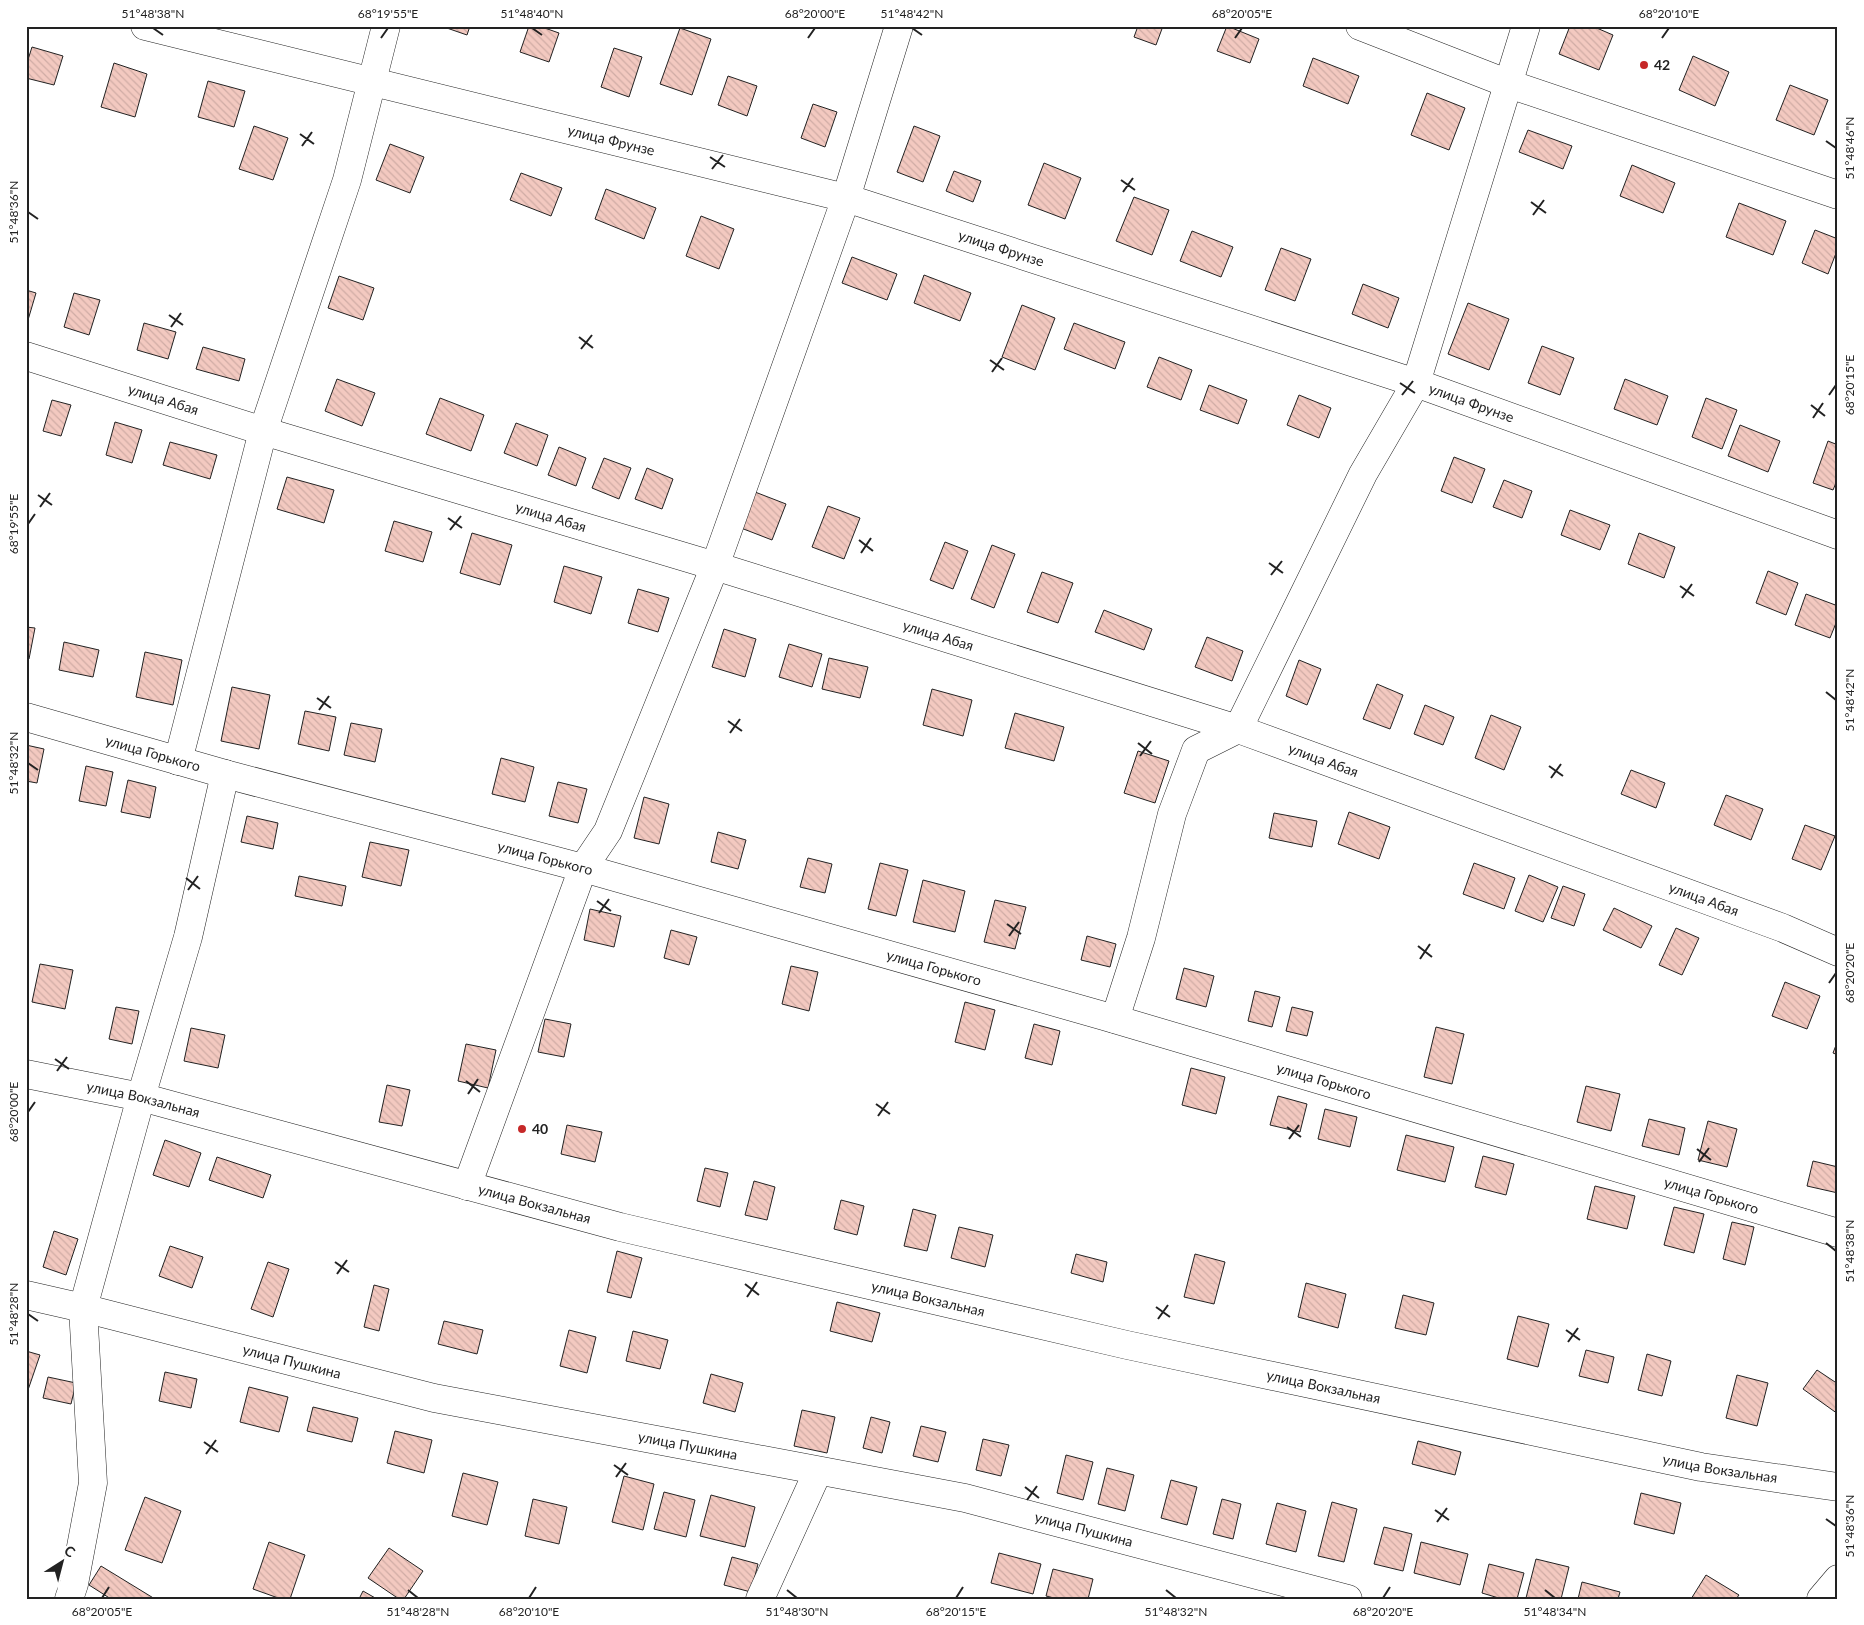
<svg xmlns="http://www.w3.org/2000/svg" width="1864" height="1625" font-family="Lato,sans-serif">
	<defs>
		<pattern id="building-back-hatch" width="6" height="6" patternUnits="userSpaceOnUse" patternTransform="scale(1.25)"><rect width="6" height="6" fill="#f3c9c0"/><path d="M-1 5l2 2M0 0l6 6M5-1l2 2" fill="none" stroke="#d0aca5"/></pattern>
	</defs>
	<rect width="100%" height="100%" fill="#fff"/>
	<g fill="url(#building-back-hatch)" stroke="#222">
		<path d="M441,26h29l-3,9z"/>
		<path d="M529,26h10l20,7 -10,29 -29,-10z"/>
		<path d="M1138,26h25l-7,19 -22,-8z"/>
		<path d="M1227,26l32,13 -9,24 -33,-12z"/>
		<path d="M1570,26h22l21,9 -14,35 -40,-16z"/>
		<path d="M680,28l31,11 -19,56 -32,-11z"/>
		<path d="M32,47l31,9 -9,29 -28,-7v-12z"/>
		<path d="M614,48l28,9 -13,40 -28,-10z"/>
		<path d="M1693,56l36,16 -14,34 -36,-16z"/>
		<path d="M1313,58l46,18 -11,28 -45,-18z"/>
		<path d="M114,63l33,11 -12,43 -34,-10z"/>
		<path d="M728,76l29,10 -10,30 -29,-11z"/>
		<path d="M208,81l37,10 -11,36 -36,-10z"/>
		<path d="M1790,85l38,15 -14,35 -38,-15z"/>
		<path d="M1427,93l38,15 -16,42 -38,-15z"/>
		<path d="M813,104l24,8 -12,35 -24,-9z"/>
		<path d="M254,126l34,12 -15,42 -34,-11z"/>
		<path d="M914,126l26,10 -17,46 -26,-10z"/>
		<path d="M1528,130l44,16 -9,23 -44,-17z"/>
		<path d="M390,144l34,13 -14,36 -34,-13z"/>
		<path d="M1044,163l37,15 -16,41 -37,-14z"/>
		<path d="M1632,165l43,18 -12,30 -43,-17z"/>
		<path d="M954,171l27,10 -8,21 -27,-11z"/>
		<path d="M521,173l41,15 -11,28 -41,-16z"/>
		<path d="M606,189l50,19 -12,31 -49,-20z"/>
		<path d="M1134,197l35,13 -17,45 -36,-14z"/>
		<path d="M1739,203l47,18 -13,34 -47,-18z"/>
		<path d="M701,216l33,13 -15,40 -33,-13z"/>
		<path d="M1815,230l23,9v9l-10,26 -26,-11z"/>
		<path d="M1192,231l41,16 -12,30 -41,-16z"/>
		<path d="M1281,248l30,11 -16,42 -30,-11z"/>
		<path d="M852,257l45,17 -10,26 -45,-17z"/>
		<path d="M924,275l47,18 -11,28 -46,-18z"/>
		<path d="M339,276l35,12 -11,32 -35,-12z"/>
		<path d="M1363,284l36,14 -11,30 -36,-14z"/>
		<path d="M26,290l10,3 -8,27h-2z"/>
		<path d="M74,293l26,7 -11,35 -25,-8z"/>
		<path d="M1468,303l41,16 -20,51 -41,-16z"/>
		<path d="M1022,305l33,13 -20,52 -33,-13z"/>
		<path d="M144,323l32,9 -8,27 -31,-9z"/>
		<path d="M1074,323l51,19 -10,27 -51,-20z"/>
		<path d="M1542,346l32,12 -14,37 -32,-12z"/>
		<path d="M203,347l42,12 -6,22 -43,-12z"/>
		<path d="M1159,357l33,13 -11,30 -34,-13z"/>
		<path d="M337,379l38,14 -13,33 -37,-15z"/>
		<path d="M1625,379l43,17 -11,29 -43,-16z"/>
		<path d="M1209,385l38,15 -9,24 -38,-14z"/>
		<path d="M1299,395l32,13 -12,30 -32,-13z"/>
		<path d="M440,398l44,17 -13,36 -45,-17z"/>
		<path d="M1706,398l31,12 -15,39 -30,-12z"/>
		<path d="M52,400l19,5 -10,31 -18,-5z"/>
		<path d="M115,422l27,8 -10,33 -26,-8z"/>
		<path d="M516,423l32,12 -11,31 -33,-13z"/>
		<path d="M1740,425l40,16 -12,31 -40,-16z"/>
		<path d="M1828,441l10,4v33l-5,12 -20,-7z"/>
		<path d="M170,442l47,13 -7,24 -47,-14z"/>
		<path d="M559,447l27,11 -10,28 -28,-11z"/>
		<path d="M1454,457l31,12 -13,34 -31,-12z"/>
		<path d="M604,458l27,10 -12,31 -27,-11z"/>
		<path d="M647,468l26,11 -11,30 -27,-10z"/>
		<path d="M287,477l47,13 -10,33 -47,-14z"/>
		<path d="M1504,480l28,11 -10,27 -29,-11z"/>
		<path d="M755,492l31,12 -14,36 -31,-12z"/>
		<path d="M828,506l32,12 -16,41 -32,-12z"/>
		<path d="M1570,510l40,15 -10,25 -39,-15z"/>
		<path d="M394,521l38,11 -9,30 -38,-11z"/>
		<path d="M472,533l40,12 -12,40 -40,-12z"/>
		<path d="M1639,533l36,14 -11,31 -36,-14z"/>
		<path d="M945,542l23,9 -15,38 -23,-9z"/>
		<path d="M992,545l23,9 -21,54 -23,-9z"/>
		<path d="M564,566l38,11 -11,37 -37,-12z"/>
		<path d="M1768,571l30,12 -12,32 -30,-12z"/>
		<path d="M1042,572l31,11 -15,40 -31,-11z"/>
		<path d="M638,589l31,9 -11,34 -30,-9z"/>
		<path d="M1806,594l32,12v12l-8,20 -35,-13z"/>
		<path d="M1104,610l48,19 -8,21 -49,-18z"/>
		<path d="M26,627l9,1 -6,31 -3,-1z"/>
		<path d="M724,629l32,10 -11,38 -33,-10z"/>
		<path d="M1207,637l36,14 -11,30 -37,-14z"/>
		<path d="M64,642l35,8 -6,27 -34,-7z"/>
		<path d="M789,644l33,10 -10,33 -33,-10z"/>
		<path d="M145,652l37,8 -9,45 -37,-8z"/>
		<path d="M829,658l39,9 -8,31 -38,-9z"/>
		<path d="M1299,660l22,9 -14,36 -21,-9z"/>
		<path d="M1377,684l26,11 -13,34 -27,-10z"/>
		<path d="M232,687l38,8 -11,54 -38,-8z"/>
		<path d="M932,689l40,11 -9,36 -40,-11z"/>
		<path d="M1425,705l29,12 -11,28 -29,-11z"/>
		<path d="M305,711l31,6 -7,34 -31,-7z"/>
		<path d="M1015,713l49,14 -10,34 -49,-13z"/>
		<path d="M1491,715l30,12 -17,43 -29,-12z"/>
		<path d="M351,723l31,6 -7,33 -31,-7z"/>
		<path d="M26,745l18,4 -7,34 -11,-2z"/>
		<path d="M1138,751l31,10 -14,42 -31,-10z"/>
		<path d="M501,758l33,9 -9,35 -33,-8z"/>
		<path d="M86,766l27,6 -7,34 -27,-5z"/>
		<path d="M1631,770l34,13 -9,25 -35,-14z"/>
		<path d="M128,780l28,7 -6,31 -29,-6z"/>
		<path d="M558,782l29,7 -9,34 -29,-7z"/>
		<path d="M1726,795l37,14 -12,31 -37,-15z"/>
		<path d="M644,797l25,7 -10,40 -25,-6z"/>
		<path d="M1349,812l41,15 -11,32 -41,-15z"/>
		<path d="M1274,813l43,8 -5,26 -43,-9z"/>
		<path d="M247,816l31,7 -5,26 -32,-7z"/>
		<path d="M1805,825l30,11 -14,34 -29,-11z"/>
		<path d="M718,832l28,8 -8,29 -27,-7z"/>
		<path d="M370,842l39,8 -8,36 -39,-9z"/>
		<path d="M808,858l24,6 -7,29 -25,-6z"/>
		<path d="M880,863l28,7 -12,46 -28,-7z"/>
		<path d="M1474,863l41,15 -11,31 -41,-15z"/>
		<path d="M1529,875l29,12 -15,35 -28,-11z"/>
		<path d="M299,876l47,10 -4,20 -47,-10z"/>
		<path d="M923,880l42,11 -10,41 -42,-10z"/>
		<path d="M1563,886l22,8 -11,32 -23,-8z"/>
		<path d="M995,900l31,7 -11,42 -31,-7z"/>
		<path d="M1614,908l38,18 -11,22 -38,-18z"/>
		<path d="M590,909l31,7 -7,31 -30,-7z"/>
		<path d="M1676,928l23,10 -17,37 -23,-10z"/>
		<path d="M671,930l26,7 -8,28 -25,-7z"/>
		<path d="M1087,936l29,8 -6,23 -29,-7z"/>
		<path d="M40,964l33,6 -8,39 -33,-7z"/>
		<path d="M791,966l27,6 -9,39 -27,-7z"/>
		<path d="M1184,968l30,8 -8,31 -30,-8z"/>
		<path d="M1785,982l35,14 -13,33 -35,-13z"/>
		<path d="M1255,991l25,6 -8,30 -24,-6z"/>
		<path d="M965,1002l30,8 -10,40 -30,-8z"/>
		<path d="M116,1007l23,4 -7,33 -23,-5z"/>
		<path d="M1292,1007l21,5 -6,24 -21,-5z"/>
		<path d="M545,1019l26,5 -7,33 -26,-5z"/>
		<path d="M1034,1024l26,7 -8,34 -27,-7z"/>
		<path d="M1436,1027l28,7 -12,50 -28,-7z"/>
		<path d="M191,1028l34,7 -7,33 -34,-7z"/>
		<path d="M1838,1040v15l-5,-2z"/>
		<path d="M466,1044l30,6 -8,38 -30,-7z"/>
		<path d="M1191,1068l34,9 -9,37 -34,-9z"/>
		<path d="M387,1085l23,5 -8,36 -23,-4z"/>
		<path d="M1586,1086l34,8 -9,37 -34,-9z"/>
		<path d="M1278,1096l29,8 -7,28 -30,-7z"/>
		<path d="M1325,1109l32,8 -7,30 -32,-8z"/>
		<path d="M1649,1119l36,9 -6,27 -37,-9z"/>
		<path d="M1708,1121l29,8 -10,38 -29,-7z"/>
		<path d="M567,1125l35,7 -7,30 -34,-8z"/>
		<path d="M1406,1135l48,12 -9,35 -48,-12z"/>
		<path d="M165,1140l36,13 -12,34 -36,-12z"/>
		<path d="M1483,1156l31,8 -8,31 -31,-8z"/>
		<path d="M217,1157l54,18 -8,23 -54,-18z"/>
		<path d="M1813,1161l25,6v26l-31,-7z"/>
		<path d="M705,1168l23,5 -8,34 -23,-6z"/>
		<path d="M754,1181l21,6 -8,33 -22,-5z"/>
		<path d="M1595,1186l40,10 -8,33 -40,-10z"/>
		<path d="M841,1200l23,6 -7,29 -23,-6z"/>
		<path d="M1674,1207l30,7 -10,39 -30,-8z"/>
		<path d="M913,1209l23,6 -9,36 -23,-5z"/>
		<path d="M1732,1222l22,5 -9,38 -22,-6z"/>
		<path d="M959,1227l34,8 -8,32 -34,-9z"/>
		<path d="M54,1231l24,8 -12,36 -23,-8z"/>
		<path d="M170,1246l33,11 -11,31 -33,-12z"/>
		<path d="M617,1251l25,7 -11,40 -24,-6z"/>
		<path d="M1076,1254l31,8 -4,20 -32,-9z"/>
		<path d="M1195,1254l30,8 -11,42 -30,-7z"/>
		<path d="M268,1262l21,7 -16,48 -22,-8z"/>
		<path d="M1306,1283l40,11 -8,34 -40,-11z"/>
		<path d="M374,1285l15,4 -10,42 -15,-4z"/>
		<path d="M1403,1295l31,8 -8,32 -31,-7z"/>
		<path d="M837,1302l43,11 -8,29 -42,-11z"/>
		<path d="M1518,1316l31,8 -11,43 -31,-8z"/>
		<path d="M444,1321l39,9 -6,24 -39,-10z"/>
		<path d="M569,1330l27,7 -9,36 -27,-7z"/>
		<path d="M633,1331l35,9 -8,29 -34,-8z"/>
		<path d="M1586,1350l28,7 -6,26 -29,-7z"/>
		<path d="M26,1351l14,4 -12,35 -2,-1z"/>
		<path d="M1647,1354l24,7 -9,35 -24,-6z"/>
		<path d="M1817,1370l21,14v30l-35,-25z"/>
		<path d="M165,1372l32,7 -6,29 -32,-7z"/>
		<path d="M711,1374l32,9 -8,29 -32,-9z"/>
		<path d="M1737,1375l31,8 -11,43 -31,-8z"/>
		<path d="M48,1377l28,6 -5,21 -28,-6z"/>
		<path d="M249,1387l39,10 -9,35 -39,-10z"/>
		<path d="M313,1407l45,11 -6,24 -45,-11z"/>
		<path d="M802,1410l33,7 -8,36 -33,-7z"/>
		<path d="M871,1417l19,5 -8,31 -19,-5z"/>
		<path d="M921,1426l25,6 -8,30 -25,-6z"/>
		<path d="M395,1431l37,9 -8,33 -37,-10z"/>
		<path d="M983,1439l26,6 -8,31 -25,-6z"/>
		<path d="M1418,1441l43,11 -6,23 -43,-11z"/>
		<path d="M1066,1455l27,7 -10,38 -26,-7z"/>
		<path d="M1107,1468l27,7 -9,36 -27,-7z"/>
		<path d="M463,1473l35,9 -11,43 -35,-9z"/>
		<path d="M624,1476l30,8 -11,46 -31,-8z"/>
		<path d="M1171,1480l26,7 -10,38 -26,-7z"/>
		<path d="M664,1492l31,8 -9,37 -32,-8z"/>
		<path d="M1641,1493l40,10 -7,31 -40,-10z"/>
		<path d="M711,1495l44,12 -10,40 -45,-11z"/>
		<path d="M145,1497l36,14 -19,52 -37,-13z"/>
		<path d="M533,1499l34,8 -8,37 -34,-8z"/>
		<path d="M1222,1499l19,5 -8,35 -20,-5z"/>
		<path d="M1332,1502l25,7 -13,53 -26,-6z"/>
		<path d="M1277,1503l29,8 -10,41 -30,-8z"/>
		<path d="M1384,1527l28,7 -9,37 -29,-7z"/>
		<path d="M269,1542l36,13 -15,44h-9l-28,-10z"/>
		<path d="M1421,1542l47,12 -8,31 -46,-12z"/>
		<path d="M389,1548l34,23 -19,28h-5l-31,-21z"/>
		<path d="M999,1553l42,11 -8,30 -42,-11z"/>
		<path d="M732,1557l26,7 -7,28 -27,-7z"/>
		<path d="M1536,1559l33,8 -8,32 -35,-1z"/>
		<path d="M1489,1564l35,9 -7,26h-15l-20,-6z"/>
		<path d="M101,1566l54,33h-44l-22,-14z"/>
		<path d="M1053,1569l40,10 -5,20h-30l-12,-3z"/>
		<path d="M1706,1575l33,20 -3,4h-45z"/>
		<path d="M1582,1582l38,10 -2,7h-40z"/>
		<path d="M363,1591l14,8h-18z"/>
	</g>
	<g fill="none" stroke-linecap="round" stroke-linejoin="round">
		<g stroke="#222" stroke-width="29">
			<g id="minor">
				<path id="s1" d="M145,26l701,172 570,185 422,152"/>
				<path d="M1360,26l149,58 329,111"/>
				<path id="s2" d="M26,356l237,75 452,135 523,163 545,199 55,24"/>
				<path id="s3" d="M26,717l199,57 358,94 521,148 734,217"/>
				<path d="M178,761l85,-330 84,-251 39,-154"/>
				<path d="M1115,1019l26,-81 31,-124 24,-64 42,-21 125,-255 53,-91 110,-357"/>
				<path id="s4" d="M26,1074l115,23 479,130 507,118 574,122 137,20"/>
				<path d="M467,1186l116,-318 25,-37 107,-265 131,-368 53,-172"/>
				<path id="s5" d="M26,1295l57,13 351,90 531,100 383,101"/>
				<path d="M69,1599l5,-15 19,-101 -10,-175 58,-211 47,-160 37,-163"/>
				<path d="M760,1599l58,-128"/>
				<path d="M1821,1599l17,-20"/>
			</g>
		</g>
		<use href="#minor" stroke="#fff" stroke-width="28"/>
	</g>
	<path fill="none" stroke="#222" stroke-width="2" d="M153,28l10,7M532,28l10,7M912,28l10,7M381,38l7,-10M808,38l7,-10M1235,38l7,-10M1662,38l7,-10M300,134l14,10M1826,141l10,7M302,146l10,-14M710,157l15,10M712,169l11,-14M1121,180l14,10M1123,192l10,-14M1531,202l15,11M28,212l10,7M1533,215l11,-15M169,315l14,10M171,327l10,-14M579,337l14,11M581,349l11,-14M990,360l14,10M992,372l10,-14M1400,383l15,10M1402,395l11,-14M1829,395l7,-10M1811,405l14,11M1813,418l10,-15M38,495l14,10M40,507l10,-14M448,518l14,10M28,524l7,-10M450,530l11,-14M859,540l14,11M861,553l10,-15M1269,563l14,10M1271,575l11,-14M1680,586l14,10M1682,598l10,-14M1826,692l10,8M317,698l14,10M319,710l10,-14M728,721l14,10M730,733l10,-14M1138,743l14,11M1140,756l11,-15M28,763l10,7M1549,766l14,10M1551,778l10,-14M186,878l14,11M188,890l10,-14M597,901l14,10M599,913l10,-14M1007,924l14,10M1009,936l10,-14M1418,946l14,11M1420,959l10,-15M1829,983l7,-10M55,1059l14,10M57,1071l10,-14M466,1081l14,11M468,1094l10,-15M876,1104l14,10M28,1112l7,-10M878,1116l10,-14M1287,1127l14,10M1289,1139l10,-14M1697,1149l14,11M1699,1162l10,-14M1826,1243l10,8M335,1262l14,10M337,1274l10,-14M745,1284l14,11M747,1297l10,-15M1156,1307l14,10M28,1314l10,7M1158,1319l10,-14M1566,1330l14,10M1568,1342l10,-14M204,1442l14,10M206,1454l10,-14M614,1465l14,10M616,1477l10,-14M1025,1487l14,11M1027,1500l10,-14M1435,1510l14,10M1826,1519l10,7M1437,1522l10,-14M408,1590l10,8M787,1590l10,8M1166,1590l10,8M1545,1590l10,8M102,1598l7,-11M529,1598l7,-11M956,1598l7,-11M1383,1598l7,-11"/>
	<g fill="#c62828" stroke="#fff" stroke-width="2">
		<circle cx="1644" cy="65" r="5"/>
		<circle cx="522" cy="1129" r="5"/>
	</g>
	<g text-anchor="middle" stroke-width="4" stroke-linejoin="round" paint-order="stroke">
		<g font-size="14" font-weight="bold" fill="#222" stroke="#fff" text-anchor="start">
			<text x="1654" y="70">42</text>
			<text x="532" y="1134">40</text>
		</g>
		<g font-size="14" fill="#222" stroke="#fff">
			<text dy="5" stroke="none"><textPath href="#s1" startOffset="480">улица Фрунзе</textPath></text>
			<text dy="5" stroke="none"><textPath href="#s1" startOffset="885">улица Фрунзе</textPath></text>
			<text dy="5" stroke="none"><textPath href="#s2" startOffset="144">улица Абая</textPath></text>
			<text dy="5" stroke="none"><textPath href="#s1" startOffset="1380">улица Фрунзе</textPath></text>
			<text dy="5" stroke="none"><textPath href="#s2" startOffset="549">улица Абая</textPath></text>
			<text dy="5" stroke="none"><textPath href="#s2" startOffset="954">улица Абая</textPath></text>
			<text dy="5" stroke="none"><textPath href="#s3" startOffset="132">улица Горького</textPath></text>
			<text dy="5" stroke="none"><textPath href="#s2" startOffset="1359">улица Абая</textPath></text>
			<text dy="5" stroke="none"><textPath href="#s3" startOffset="538">улица Горького</textPath></text>
			<text dy="5" stroke="none"><textPath href="#s2" startOffset="1764">улица Абая</textPath></text>
			<text dy="5" stroke="none"><textPath href="#s3" startOffset="942">улица Горького</textPath></text>
			<text dy="5" stroke="none"><textPath href="#s3" startOffset="1348">улица Горького</textPath></text>
			<text dy="5" stroke="none"><textPath href="#s4" startOffset="120">улица Вокзальная</textPath></text>
			<text dy="5" stroke="none"><textPath href="#s3" startOffset="1752">улица Горького</textPath></text>
			<text dy="5" stroke="none"><textPath href="#s4" startOffset="525">улица Вокзальная</textPath></text>
			<text dy="5" stroke="none"><textPath href="#s4" startOffset="930">улица Вокзальная</textPath></text>
			<text dy="5" stroke="none"><textPath href="#s5" startOffset="274">улица Пушкина</textPath></text>
			<text dy="5" stroke="none"><textPath href="#s4" startOffset="1335">улица Вокзальная</textPath></text>
			<text dy="5" stroke="none"><textPath href="#s5" startOffset="679">улица Пушкина</textPath></text>
			<text dy="5" stroke="none"><textPath href="#s4" startOffset="1740">улица Вокзальная</textPath></text>
			<text dy="5" stroke="none"><textPath href="#s5" startOffset="1084">улица Пушкина</textPath></text>
		</g>
	</g>
	<rect width="1864" height="1625" fill="none" stroke="#ffffff" stroke-width="55"/>
	<g transform="translate(62 1562) rotate(36)" stroke="#ffffff" stroke-width="4" paint-order="stroke">
	<path d="M0-4L9 19L0 12L-9 19Z" fill="#222222"/>
	<text y="-8" font-size="14" font-weight="bold" text-anchor="middle" fill="#222222">С</text>
	</g>
	<rect x="28" y="28" width="1808" height="1570" fill="none" stroke="#222" stroke-width="2"/>
	<g font-size="12" text-anchor="middle" fill="#222">
		<text x="153" y="18">51°48'38"N</text>
		<text x="388" y="18">68°19'55"E</text>
		<text x="532" y="18">51°48'40"N</text>
		<text x="815" y="18">68°20'00"E</text>
		<text x="912" y="18">51°48'42"N</text>
		<text x="1242" y="18">68°20'05"E</text>
		<text x="1669" y="18">68°20'10"E</text>
		<text transform="translate(1850 148) rotate(-90)" y="4">51°48'46"N</text>
		<text transform="translate(14 212) rotate(-90)" y="4">51°48'36"N</text>
		<text transform="translate(1850 385) rotate(-90)" y="4">68°20'15"E</text>
		<text transform="translate(14 524) rotate(-90)" y="4">68°19'55"E</text>
		<text transform="translate(1850 700) rotate(-90)" y="4">51°48'42"N</text>
		<text transform="translate(14 763) rotate(-90)" y="4">51°48'32"N</text>
		<text transform="translate(1850 973) rotate(-90)" y="4">68°20'20"E</text>
		<text transform="translate(14 1112) rotate(-90)" y="4">68°20'00"E</text>
		<text transform="translate(1850 1251) rotate(-90)" y="4">51°48'38"N</text>
		<text transform="translate(14 1314) rotate(-90)" y="4">51°48'28"N</text>
		<text transform="translate(1850 1526) rotate(-90)" y="4">51°48'36"N</text>
		<text x="102" y="1616">68°20'05"E</text>
		<text x="418" y="1616">51°48'28"N</text>
		<text x="529" y="1616">68°20'10"E</text>
		<text x="797" y="1616">51°48'30"N</text>
		<text x="956" y="1616">68°20'15"E</text>
		<text x="1176" y="1616">51°48'32"N</text>
		<text x="1383" y="1616">68°20'20"E</text>
		<text x="1555" y="1616">51°48'34"N</text>
	</g>
</svg>
